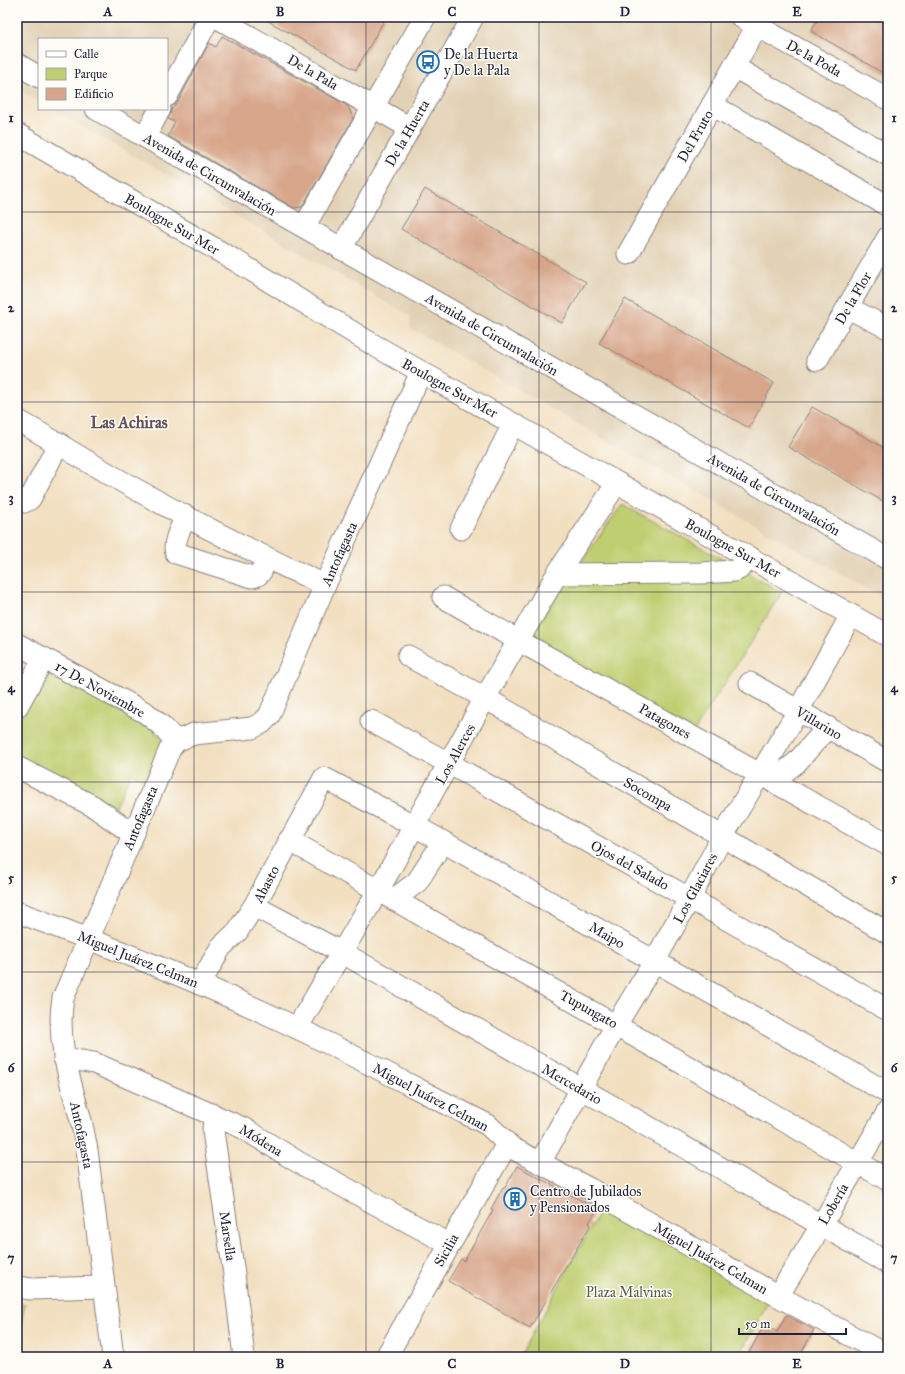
<svg xmlns="http://www.w3.org/2000/svg" width="905" height="1374" font-family="'IM FELL Great Primer',serif">
	<rect width="100%" height="100%" fill="#fdfcf7"/>
	<filter id="ink" filterUnits="userSpaceOnUse"><feTurbulence type="fractalNoise" baseFrequency=".025" numOctaves="2"/><feDisplacementMap in="SourceGraphic" scale="8" xChannelSelector="R" yChannelSelector="G"/><feConvolveMatrix kernelMatrix="1 2 1 2 8 2 1 2 1" color-interpolation-filters="sRGB"/></filter>
	<filter id="wash" filterUnits="userSpaceOnUse"><feTurbulence type="fractalNoise" baseFrequency=".012" numOctaves="4" result="noise"/><feDisplacementMap in="SourceGraphic" scale="16" xChannelSelector="R" yChannelSelector="G"/><feGaussianBlur stdDeviation="0.9" result="paint"/><feColorMatrix in="noise" values="0 0 0 0 0 0 0 0 0 0 0 0 0 0 0 0 0 1.4 0 .05"/><feComposite in="paint" operator="in"/></filter>
	<g filter="url(#wash)">
		<rect width="100%" height="100%" fill="#f2dfc0"/>
		<path fill="#e2d1b5" d="M17,17h871v584l-478,-273v-12l-358,-207h115v-70h-128v62l-22,-12z"/>
		<g fill="#bfce70" stroke="#707856">
			<path d="M622,504l160,88 -88,140 -166,-94z"/>
			<path d="M44,673l101,51 21,16 -17,43 -18,-10 -15,34 -99,-50v-32z"/>
			<path d="M603,1205l168,92 -33,60h-218z"/>
			<path d="M17,1303l8,1 -8,39z"/>
		</g>
		<g id="blocks">
			<g fill="#d7a589">
				<path d="M261,17h125l-30,53z"/>
				<path d="M819,17h69v59l-77,-45z"/>
				<path d="M222,36l126,70 5,13 -51,88 -8,1 -126,-72 7,-14 -7,-3 4,-10 6,-7 31,-59 7,4z"/>
				<path d="M425,189l161,93 -24,41 -161,-94z"/>
				<path d="M625,299l149,84 -25,45 -150,-85z"/>
				<path d="M812,407l76,43v54l-100,-57z"/>
				<path d="M517,1166l80,43 -8,14 2,1 -61,104 -82,-47 13,-22 3,2 29,-51 -2,-1 12,-22 2,1z"/>
				<path d="M786,1315l28,15 -15,27h-43l-7,-4 15,-28 13,7z"/>
			</g>
		</g>
	</g>
	<g filter="url(#ink)">
		<use href="#blocks" fill-opacity="0" stroke="#8a807e" stroke-width="1"/>
		<g fill="none" stroke-linecap="round" stroke-linejoin="round">
			<g stroke="#8a807e" stroke-width="23">
				<g id="minor">
					<path d="M216,17l194,111"/>
					<path d="M741,17l147,82"/>
					<path d="M17,64l22,13"/>
					<path d="M734,67l154,88"/>
					<path d="M167,96l43,-79"/>
					<path d="M712,105l176,101"/>
					<path d="M96,109l792,450"/>
					<path d="M17,134l219,127 136,83 516,292"/>
					<path d="M145,137l15,-28"/>
					<path d="M304,227l121,-210"/>
					<path d="M341,249l132,-232"/>
					<path d="M628,254l134,-237"/>
					<path d="M848,308l40,20"/>
					<path d="M817,360l71,-123"/>
					<path d="M17,420c38,21 75,45 113,66 64,36 128,69 195,99"/>
					<path d="M17,498l7,4 6,-3 29,-56"/>
					<path d="M186,516c-4,10 -14,26 -10,37l76,24c10,-1 11,-10 13,-18"/>
					<path d="M461,529l52,-105"/>
					<path d="M557,574l145,-1 32,-2 5,-2 12,-11"/>
					<path d="M443,597l76,44 369,204"/>
					<path d="M17,644l129,69 17,14 13,14"/>
					<path d="M408,656l77,42 403,235"/>
					<path d="M750,683l138,79"/>
					<path d="M17,707l27,-49"/>
					<path d="M371,721l79,43 438,246"/>
					<path d="M17,767l76,39 40,28"/>
					<path d="M772,781l24,-18 32,-36"/>
					<path d="M289,840l599,340"/>
					<path d="M396,901l5,-7 16,-12 26,-40"/>
					<path d="M254,906l87,46 547,311"/>
					<path d="M17,912c95,35 189,72 280,116 64,31 128,65 191,97l24,23 78,41 188,107 110,60"/>
					<path d="M200,984l21,-37 16,-15 17,-26 70,-128 91,48 473,267"/>
					<path d="M297,1028l81,-137 107,-193 72,-124 60,-91"/>
					<path d="M64,1058l30,5 149,65 55,34 151,82"/>
					<path d="M214,1115l-1,16 21,143 10,83"/>
					<path d="M540,1163l76,-138 38,-63 36,-64 32,-61 76,-126 53,-96"/>
					<path d="M17,1287l14,2 72,-2"/>
					<path d="M778,1296l43,-70 67,-115"/>
					<path d="M113,1357l-26,-207c-2,-11 -4,-22 -7,-33 -11,-40 -24,-78 -17,-119l107,-249 6,-8 18,-7 58,-6 10,-5 7,-7 56,-131 96,-213"/>
					<path d="M386,1357l121,-213"/>
				</g>
			</g>
			<use href="#minor" stroke="#fff" stroke-width="21"/>
		</g>
	</g>
	<path fill="none" stroke="#22223b" stroke-width="1" stroke-opacity="0.55" d="M194,17v1340M366,17v1340M539,17v1340M711,17v1340M17,212h871M17,402h871M17,592h871M17,782h871M17,972h871M17,1162h871"/>
	<defs>
		<g id="bus-ring" transform="scale(1.15)"><circle r="9.5" fill="#fdfcf7" stroke="#1f6fb2" stroke-width="1.5"/><path d="M-5-6H5V4H4V6H2V4H-2V6H-4V4H-5ZM-3.5-4V0h7V-4ZM-3.5 1.2v1.5H-2V1.2ZM2 1.2v1.5H3.5V1.2Z" fill="#1f6fb2"/></g>
		<g id="building-ring" transform="scale(1.15)"><circle r="9.5" fill="#fdfcf7" stroke="#1f6fb2" stroke-width="1.5"/><path d="M-4-6H4V6H1V3H-1V6H-4ZM-2.5-4.3h1.7v1.8h-1.7ZM.8-4.3h1.7v1.8H.8ZM-2.5-1h1.7V.8h-1.7ZM.8-1h1.7V.8H.8Z" fill="#1f6fb2"/></g>
	</defs>
	<g fill-rule="evenodd">
		<use href="#bus-ring" x="428" y="62"/>
		<use href="#building-ring" x="515" y="1199"/>
	</g>
	<g text-anchor="middle" stroke-width="3" stroke-linejoin="round" paint-order="stroke">
		<g font-size="14" fill="#22223b" stroke="#fdfcf7" text-anchor="start">
			<text x="444" y="59">De la Huerta<tspan x="444" dy="16">y De la Pala</tspan></text>
			<text x="530" y="1196">Centro de Jubilados<tspan x="530" dy="16">y Pensionados</tspan></text>
		</g>
		<g font-size="14" fill="#22223b" stroke="#fdfcf7">
			<text transform="translate(814 58) rotate(29)" y="5">De la Poda</text>
			<text transform="translate(313 72) rotate(30)" y="5">De la Pala</text>
			<text transform="translate(407 133) rotate(-60)" y="5">De la Huerta</text>
			<text transform="translate(695 136) rotate(-60)" y="5">Del Fruto</text>
			<text transform="translate(210 174) rotate(30)" y="5">Avenida de Circunvalación</text>
			<text transform="translate(172 224) rotate(30)" y="5">Boulogne Sur Mer</text>
			<text transform="translate(853 298) rotate(-60)" y="5">De la Flor</text>
			<text transform="translate(492 334) rotate(30)" y="5">Avenida de Circunvalación</text>
			<text transform="translate(450 388) rotate(29)" y="5">Boulogne Sur Mer</text>
			<text transform="translate(774 494) rotate(30)" y="5">Avenida de Circunvalación</text>
			<text transform="translate(733 548) rotate(29)" y="5">Boulogne Sur Mer</text>
			<text transform="translate(339 554) rotate(-66)" y="5">Antofagasta</text>
			<text transform="translate(100 689) rotate(29)" y="5">17 De Noviembre</text>
			<text transform="translate(665 721) rotate(29)" y="5">Patagones</text>
			<text transform="translate(819 723) rotate(30)" y="5">Villarino</text>
			<text transform="translate(455 754) rotate(-61)" y="5">Los Alerces</text>
			<text transform="translate(648 794) rotate(30)" y="5">Socompa</text>
			<text transform="translate(140 818) rotate(-67)" y="5">Antofagasta</text>
			<text transform="translate(630 865) rotate(29)" y="5">Ojos del Salado</text>
			<text transform="translate(266 884) rotate(-62)" y="5">Abasto</text>
			<text transform="translate(695 888) rotate(-62)" y="5">Los Glaciares</text>
			<text transform="translate(607 935) rotate(30)" y="5">Maipo</text>
			<text transform="translate(138 959) rotate(22)" y="5">Miguel Juárez Celman</text>
			<text transform="translate(589 1009) rotate(29)" y="5">Tupungato</text>
			<text transform="translate(572 1084) rotate(30)" y="5">Mercedario</text>
			<text transform="translate(431 1097) rotate(28)" y="5">Miguel Juárez Celman</text>
			<text transform="translate(82 1135) rotate(78)" y="5">Antofagasta</text>
			<text transform="translate(261 1140) rotate(31)" y="5">Módena</text>
			<text transform="translate(833 1204) rotate(-60)" y="5">Lobería</text>
			<text transform="translate(228 1236) rotate(82)" y="5">Marsella</text>
			<text transform="translate(446 1250) rotate(-61)" y="5">Sicilia</text>
			<text transform="translate(711 1258) rotate(30)" y="5">Miguel Juárez Celman</text>
		</g>
		<g font-size="14" fill="#595e4e" stroke="#fdfcf7">
			<text x="629" y="1297">Plaza Malvinas</text>
		</g>
		<g font-size="16" font-weight="bold" fill="#615056" stroke="#fdfcf7">
			<text x="129" y="428">Las Achiras</text>
		</g>
	</g>
	<rect width="905" height="1374" fill="none" stroke="#fdfcf7" stroke-width="44"/>
	<rect x="38" y="38" width="130" height="72" fill="#fdfcf7" stroke="#a5a5ac"/>
	<rect x="46" y="51" width="20" height="6" fill="#ffffff" stroke="#a5a5ac"/>
	<text x="74" y="58" font-size="12" fill="#22223b">Calle</text>
	<rect x="46" y="68" width="20" height="12" fill="#bfce70" stroke="#a5a5ac"/>
	<text x="74" y="78" font-size="12" fill="#22223b">Parque</text>
	<rect x="46" y="88" width="20" height="12" fill="#d7a589" stroke="#a5a5ac"/>
	<text x="74" y="98" font-size="12" fill="#22223b">Edificio</text>
	<path d="M739 1328v6h107v-6" fill="none" stroke="#22223b" stroke-width="2"/>
	<text x="745" y="1328" font-size="12" fill="#22223b" stroke="#fdfcf7" stroke-width="3" paint-order="stroke">50 m</text>
	<rect x="22" y="22" width="861" height="1330" fill="none" stroke="#22223b" stroke-width="1.5"/>
	<g font-size="13" text-anchor="middle" font-weight="bold" fill="#22223b">
		<text x="108" y="16">A</text>
		<text x="280" y="16">B</text>
		<text x="452" y="16">C</text>
		<text x="625" y="16">D</text>
		<text x="797" y="16">E</text>
		<text x="11" y="122">1</text>
		<text x="894" y="122">1</text>
		<text x="11" y="312">2</text>
		<text x="894" y="312">2</text>
		<text x="11" y="502">3</text>
		<text x="894" y="502">3</text>
		<text x="11" y="692">4</text>
		<text x="894" y="692">4</text>
		<text x="11" y="882">5</text>
		<text x="894" y="882">5</text>
		<text x="11" y="1072">6</text>
		<text x="894" y="1072">6</text>
		<text x="11" y="1262">7</text>
		<text x="894" y="1262">7</text>
		<text x="108" y="1368">A</text>
		<text x="280" y="1368">B</text>
		<text x="452" y="1368">C</text>
		<text x="625" y="1368">D</text>
		<text x="797" y="1368">E</text>
	</g>
</svg>
